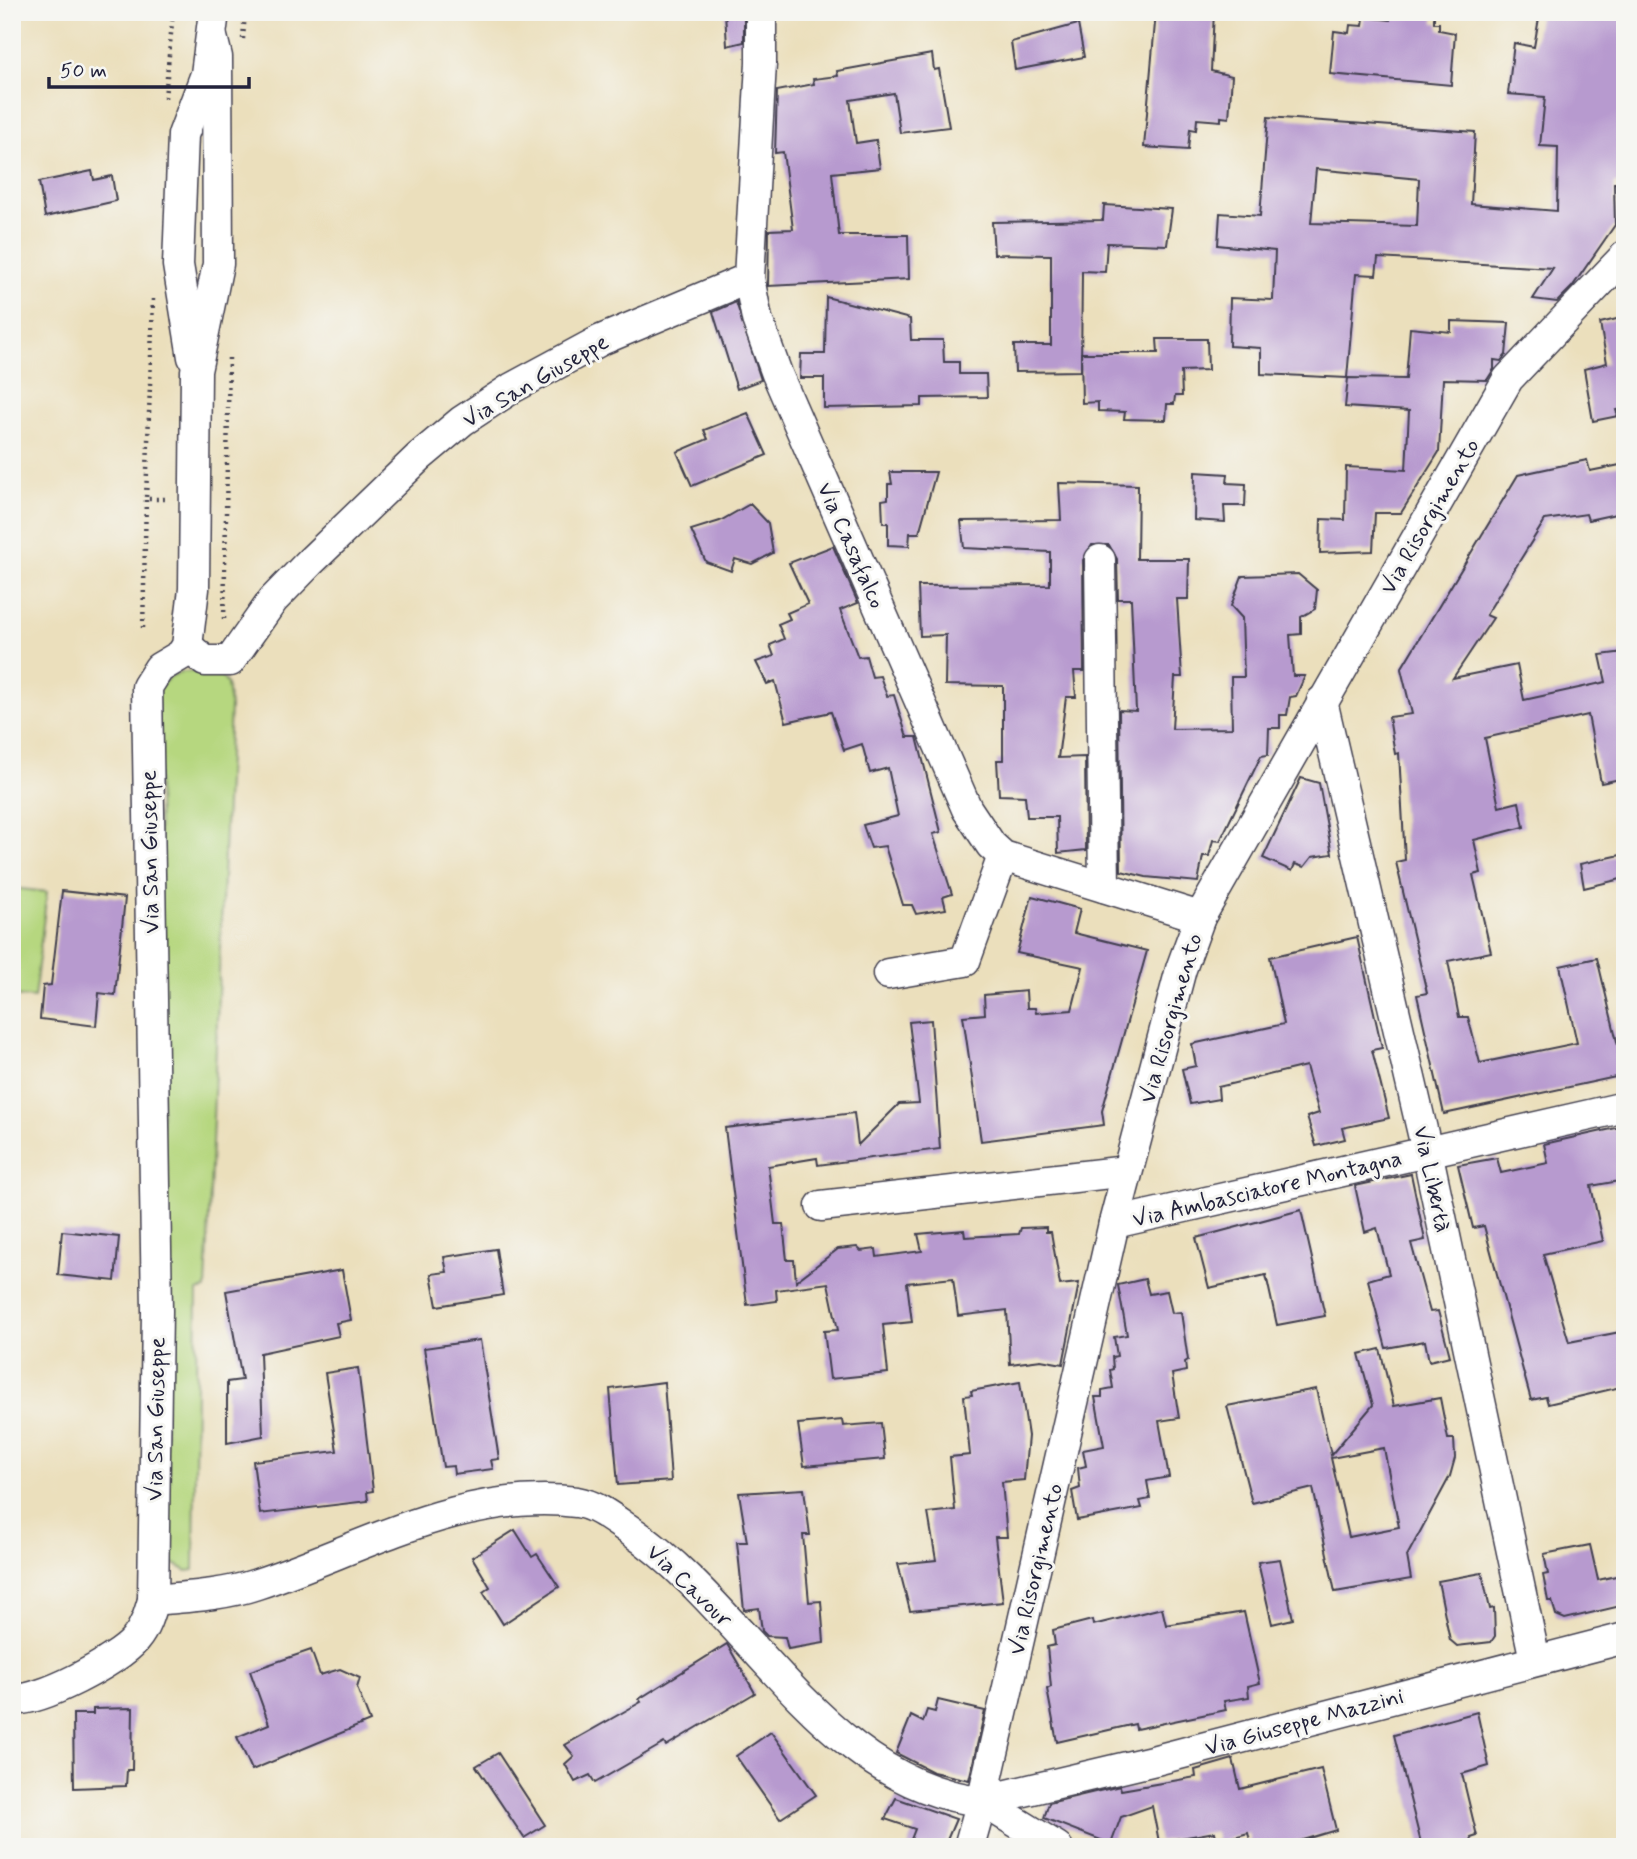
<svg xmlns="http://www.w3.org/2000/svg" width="1637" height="1859" font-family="Mynerve,sans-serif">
	<rect width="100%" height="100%" fill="#f6f6f2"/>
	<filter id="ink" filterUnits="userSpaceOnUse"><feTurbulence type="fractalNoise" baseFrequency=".0143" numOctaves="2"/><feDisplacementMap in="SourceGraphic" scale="14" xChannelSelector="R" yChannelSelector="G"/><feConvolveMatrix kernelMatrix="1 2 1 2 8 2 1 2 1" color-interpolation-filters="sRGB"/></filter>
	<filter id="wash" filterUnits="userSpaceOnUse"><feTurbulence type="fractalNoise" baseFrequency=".00686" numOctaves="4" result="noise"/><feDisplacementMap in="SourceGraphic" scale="28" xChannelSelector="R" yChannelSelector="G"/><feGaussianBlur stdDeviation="1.57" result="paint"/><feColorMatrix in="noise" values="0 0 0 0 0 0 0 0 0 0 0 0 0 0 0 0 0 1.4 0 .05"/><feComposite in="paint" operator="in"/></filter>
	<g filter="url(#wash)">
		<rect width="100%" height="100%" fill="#ebdfbc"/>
		<g fill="#b6d77f" stroke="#6c7c5d" stroke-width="2">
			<path d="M182,672l20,-1 19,5 6,8 3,23 -24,582 -9,2 -3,279 -7,1 -20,-11 -10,-871 14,-13z"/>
			<path d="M12,888l35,4 -13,106 -22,-2z"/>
		</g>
		<g id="blocks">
			<g fill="#b79acf" fill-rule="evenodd">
				<path d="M725,12h19v30l-17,4z"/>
				<path d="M1156,12h58l-3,59 21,5 -3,42 -8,-1v4l-24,-2 -1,11 -6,-1 -2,21 -44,-3z"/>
				<path d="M1391,12h43v11h5v7l16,3 -4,52 -121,-11 4,-43 15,2 1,-8 13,1 1,-9 26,3z"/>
				<path d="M1540,12h85v171h-11l1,42 -43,62 -15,15 -24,-3 20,-31 -175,-10 -2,17 -20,-1 -9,104 -86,-4v-26l-32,-2 1,-48 43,2 2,-49 -57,-6 2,-32 40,3 8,-99 207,15 -4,72 86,7 1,-64 -18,-1 5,-49 -37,-3 6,-51 20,4zM1316,169l103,10 -2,47 -106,-3z"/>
				<path d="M1078,24l6,33 -69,13 -4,-28z"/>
				<path d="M932,54l2,16 5,-1 10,58 -49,6 -6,-40 -44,7 6,43 20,-3 4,28 -48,5 7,62h69l1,44 -141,7 1,-56 24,-1 -10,-77 -8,1 2,-62 37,-7 -1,-5 25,-3 -1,-5z"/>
				<path d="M92,171l2,9 18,-4 4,25 -71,16 -6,-35z"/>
				<path d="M1104,205l68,4 -5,36 -60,-2 -2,29 -23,-1 -1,100 -66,1 -1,-27h37v-90l-57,-1 -2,-32 111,-2z"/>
				<path d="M826,297l84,22 1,21h32l1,22h15v12h27l1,23 -65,1v8l-98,2v-30h-24l1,-24h24z"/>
				<path d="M736,302l25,78 -24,9 -24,-77z"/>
				<path d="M1625,317v92l-9,1 2,6 -25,5 -9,-52 23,-6 -7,-40z"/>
				<path d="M1451,321l58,2 -3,32 -5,6 -7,-1v9l-7,11 -44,-1 -4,73 -38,61h-26l-2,38 -53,2 1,-34 24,1 1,-53 60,3 3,-59 -64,-4 3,-29 58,1 4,-51 41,4z"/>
				<path d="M1157,339h50l1,31 -27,1 1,25h-7l-1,8h-7l-1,16 -42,-1 1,-7 -27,-1v-9l-16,1 -1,-50h77z"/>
				<path d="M748,413l19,42 -75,31 -15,-34 31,-13 -4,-9z"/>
				<path d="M1587,460l3,11 35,-7v48l-37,8 -2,-6 -41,6 -59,95 7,3 -40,60 64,-13 7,35 82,-18 -6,-27 25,-3v126l-24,5 -13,-68 -103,23 14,69 20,-5 5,25 -50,13 7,33 -8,2 18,77 -43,9 11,56h9l12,46 97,-20 -17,-77 37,-8 28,117 -181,39 -27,-119 10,-2 -31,-131 9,-2 -6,-107 -4,1 -6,-37 23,-3 -11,-45 117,-194z"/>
				<path d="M890,472h46l-17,61h-9l-1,13 -21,-1v-22h-5l-1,-23 6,-1v-15h4z"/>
				<path d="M1195,472l33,2 -1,9 19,1 -1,22h-21l1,16 -31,-2z"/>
				<path d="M1059,483l79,2 -1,74h52l-1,40h-11l5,78h-7l-3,52 60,-1 -1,-51h13l-2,-59 -11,-12 11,-30 56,-2 19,16 -2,19 -14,8v17l-11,1 3,41h12l-9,20 -6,1 -3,18h-7v13h-11l-1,27 -7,1 -41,85 -7,-1 -4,16h-6l-5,26 -52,-5 -25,-6 -2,-161 17,1 -5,-112h-13l-1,-40 -8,-14h-17l-9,15 1,111h-10l2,26h-10l-8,61 27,-1 1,93 -28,3 -1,-36h-30l-2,-21 -26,-1 -2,-35h6v-74l-58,-1 1,-50 -26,1 -2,-50 132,-1v-33l-86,-4 -3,-27 100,-1z"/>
				<path d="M750,504l18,19 5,30 -21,11 -17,-5 -4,12 -25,-9 -15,-32 29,-9z"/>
				<path d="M833,546l25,57 -18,7 18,47 8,-1 6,21 8,-1 7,20 7,-1 13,42h10l24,95 -8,2 19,60 -9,3 3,12 -30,5 -4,-9h-9l-18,-59 -14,2 -8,-23 35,-9 -10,-48 -18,5 -8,-29 -18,6 -13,-38 -45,10 -11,-41 -8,3 -11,-22 18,-6 -4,-11 14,-6 -6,-15 12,-5 -3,-6 21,-9 -19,-41z"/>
				<path d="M1301,778l18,5 13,71 -20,3 -8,10 -9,-3 -3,7 -29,-13z"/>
				<path d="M1625,854v24l-41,10 -4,-24z"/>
				<path d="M62,891l63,7 -10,97 -16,-2 -3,33 -56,-7 3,-33 8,-1z"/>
				<path d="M1032,896l48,13 -6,24 73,18 -45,160 2,14 -123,16 -18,-125 22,-2 -1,-19 42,-4 1,17h8l1,5 36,-3 11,-43 -66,-14z"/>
				<path d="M1357,937l25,111 -10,2 17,68 -47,10 3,11 -29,7 -9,-29 12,-4 -13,-47 -88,21 1,12 -29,5 -8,-35 14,-3 -4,-22 92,-20 -14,-67z"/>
				<path d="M931,1020l9,129 -122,16 -1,-7 -49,8 7,58h8l4,36h7l2,21 42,-32 19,-2 4,4 15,-2 1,8 45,-6 -4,-17 46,-4 1,7 54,-3 2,-6 25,-1v5h5l9,53 19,-2 -16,81 -22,-4 -31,4 -3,-54 -49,6 -5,-38 -46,5 5,39 -29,3 5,48 -58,6 -6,-48 14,-1 -10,-47 -52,7 1,11 -30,4 -22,-177 129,-15 4,32 41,-41 20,-1 -10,-81z"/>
				<path d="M1625,1126v54l-34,6 12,55 -60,13 26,88 56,-11v55l-77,18 -2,-7 -15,3 -47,-174 -11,2 -15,-63 39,-7 4,15 47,-10 -4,-19z"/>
				<path d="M1411,1174l14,66 -14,3 19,69 8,-1 12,45 -21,5 -4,-20 -39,7 -18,-68 21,-6 -12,-46 -12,4 -10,-46z"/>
				<path d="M1301,1210l24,106 -48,9 -11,-50 -57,13 -13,-50z"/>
				<path d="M62,1231l57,6 -4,44 -57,-6z"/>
				<path d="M496,1249l7,46 -66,11 -6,-32 16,-2 -3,-15z"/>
				<path d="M342,1270l9,50 -15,3 3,13 -79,17 3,83 -36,7v-61l15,-2 -16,-89z"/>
				<path d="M1145,1279l4,15 18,-3 5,22 9,-1 7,48 -3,2 1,9 -14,3 7,44 -20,3 10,56 -22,4 3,18 -10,2 2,7 -65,12 -5,-29 8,-3 -2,-20 8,-2 -3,-16 21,-4 -9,-49h7v-7l11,-2 -3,-18 3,-1 -1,-12 5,-1 -3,-19 13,-2 -9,-50z"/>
				<path d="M480,1340l19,119 -8,1 2,9 -39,5 -1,-8 -10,1 -19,-119z"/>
				<path d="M1380,1349l14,57 46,-8 8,41h6l1,19 -5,18 -43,80 4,23 -76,13 -22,-104 -61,15 -25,-97 89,-17 15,66 42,-50 -14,-51zM1384,1448l15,79 -50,10 -18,-79z"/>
				<path d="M358,1368l15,123 -6,1 1,9 -108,13 -7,-53 84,-10 -12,-78z"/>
				<path d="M664,1382l7,99 -53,4 -8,-96z"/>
				<path d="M1020,1382l8,54 -4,44 -22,2 5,55h-12l8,65 -93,9 -12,-47 38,-4 -8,-47 27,-3 -5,-53 20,-2 -6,-59 8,-1 -1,-4z"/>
				<path d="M842,1420l1,6 38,-3 4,36 -81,7 -6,-42z"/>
				<path d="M804,1489l6,46h-7l6,67 12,-1 3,42 -36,6 -3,-12 -18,-1 -5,-5 -3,-23 -15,2 -7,-68h10l-8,-49z"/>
				<path d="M515,1530l17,27 5,-3 22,33 -56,37 -20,-32 7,-5 -18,-30z"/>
				<path d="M1590,1545l8,35 27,-6v31l-60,14 -9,-4 -4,-14h-4l-5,-26 5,-1 -4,-20z"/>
				<path d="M1280,1559l13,60 -21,5 -14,-62z"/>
				<path d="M1482,1573l8,36 4,-1 1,28 -4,6 -34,4 -7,-6 -12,-59z"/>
				<path d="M1162,1608l4,17 78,-13 16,71 -12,3 1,11 -25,4 2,9 -90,19 -1,-5 -78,18 -10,-53 4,-2 -4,-40 8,-2 -2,-15 39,-10 1,5z"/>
				<path d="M727,1644l28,49 -89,53 -2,-3 -69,40 -5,-8 -15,7 -10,-18 9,-8 -9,-11 76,-43 -2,-3z"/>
				<path d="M311,1650l9,25 20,-6 20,9 -3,10 13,33 -118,49 -15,-33 32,-13 -19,-53z"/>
				<path d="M938,1700l47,11 -16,69 -36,-8 -37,-19 15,-37 12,6 4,-12 8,2z"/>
				<path d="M133,1708l-1,62h-5l-1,16 -52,2 -1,-74h20v-5z"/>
				<path d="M1477,1712l12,54 -27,8 15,62 -6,2 3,9h-52l-28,-112z"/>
				<path d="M771,1732l45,63 -36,24 -44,-63z"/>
				<path d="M498,1753l47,72 -21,13 -48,-72z"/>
				<path d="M1233,1759l7,30 81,-20 15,61 -57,17h-27l-4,-14 -31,9 -2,-10 -56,10 -7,-36 -31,11 -10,27 -67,-26 5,-15 71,-17 1,4 75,-13 -1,-7z"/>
				<path d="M896,1798l60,21 -12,28h-36l7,-18 -30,-10z"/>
			</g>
		</g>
	</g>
	<g filter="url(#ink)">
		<use href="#blocks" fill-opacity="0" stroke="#403e4e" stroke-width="2"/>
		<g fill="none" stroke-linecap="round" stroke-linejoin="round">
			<g stroke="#403e4e" stroke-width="33">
				<g id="minor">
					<path d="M761,12v51l-12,215 8,41 20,55 190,435 24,36 12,11 197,61"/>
					<path d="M193,357l-15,-92 5,-130 23,-61 8,-62"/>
					<path d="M1100,560l4,327"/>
					<path d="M187,646l18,15h25l43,-61 37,-38 109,-105 43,-36 50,-33 89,-48 148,-62"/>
					<path d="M1322,701l105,450 108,509"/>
					<path d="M888,974l77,-13 38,-105"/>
					<path d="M821,1206l306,-35"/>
					<path d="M1114,1223l511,-116"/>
					<path d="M153,1600c34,-3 72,-5 104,-16 105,-35 205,-96 320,-82 19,3 36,17 51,27 120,79 199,257 354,272l174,-41 469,-122"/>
					<path d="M12,1699c25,5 107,-39 123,-59 10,-12 14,-26 18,-40l4,-289 -10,-624 12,-19 22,-13 6,-9 7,-57 2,-218 22,-107 -1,-207 -5,-20"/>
					<path d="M982,1801l75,46"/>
					<path d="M969,1847l13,-46 132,-578 67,-254 19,-52 308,-538 117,-123"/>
				</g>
			</g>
			<g stroke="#403e4e" stroke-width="4.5" stroke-dasharray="2 5" stroke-linecap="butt">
				<path d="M243,39l2,-27"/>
				<path d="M165,98l8,-86"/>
				<path d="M153,299l-7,200h23"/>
				<path d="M224,619l5,-261"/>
				<path d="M143,628l3,-129"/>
			</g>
			<use href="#minor" stroke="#fff" stroke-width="30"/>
		</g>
	</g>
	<g text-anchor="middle" stroke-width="6" stroke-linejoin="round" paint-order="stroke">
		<g font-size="23" fill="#22223b" stroke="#f6f6f2">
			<text transform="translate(535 380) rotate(-30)" y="8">Via San Giuseppe</text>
			<text transform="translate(1429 516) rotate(-60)" y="8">Via Risorgimento</text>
			<text transform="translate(852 545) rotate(66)" y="8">Via Casafalco</text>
			<text transform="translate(149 852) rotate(-91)" y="8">Via San Giuseppe</text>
			<text transform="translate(1170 1018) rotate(-74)" y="8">Via Risorgimento</text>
			<text transform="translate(1433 1179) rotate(78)" y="8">Via Libertà</text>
			<text transform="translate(1267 1188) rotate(-13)" y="8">Via Ambasciatore Montagna</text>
			<text transform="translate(155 1419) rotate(-89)" y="8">Via San Giuseppe</text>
			<text transform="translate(1035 1569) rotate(-77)" y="8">Via Risorgimento</text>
			<text transform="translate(690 1585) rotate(44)" y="8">Via Cavour</text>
			<text transform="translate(1304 1721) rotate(-15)" y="8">Via Giuseppe Mazzini</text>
		</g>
	</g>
	<rect width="1637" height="1859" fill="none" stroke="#f6f6f2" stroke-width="42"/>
	<path d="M49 77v10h200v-10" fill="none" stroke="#22223b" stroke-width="3.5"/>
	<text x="60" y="77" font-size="21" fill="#22223b" stroke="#f6f6f2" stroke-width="5" paint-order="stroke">50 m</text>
</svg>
